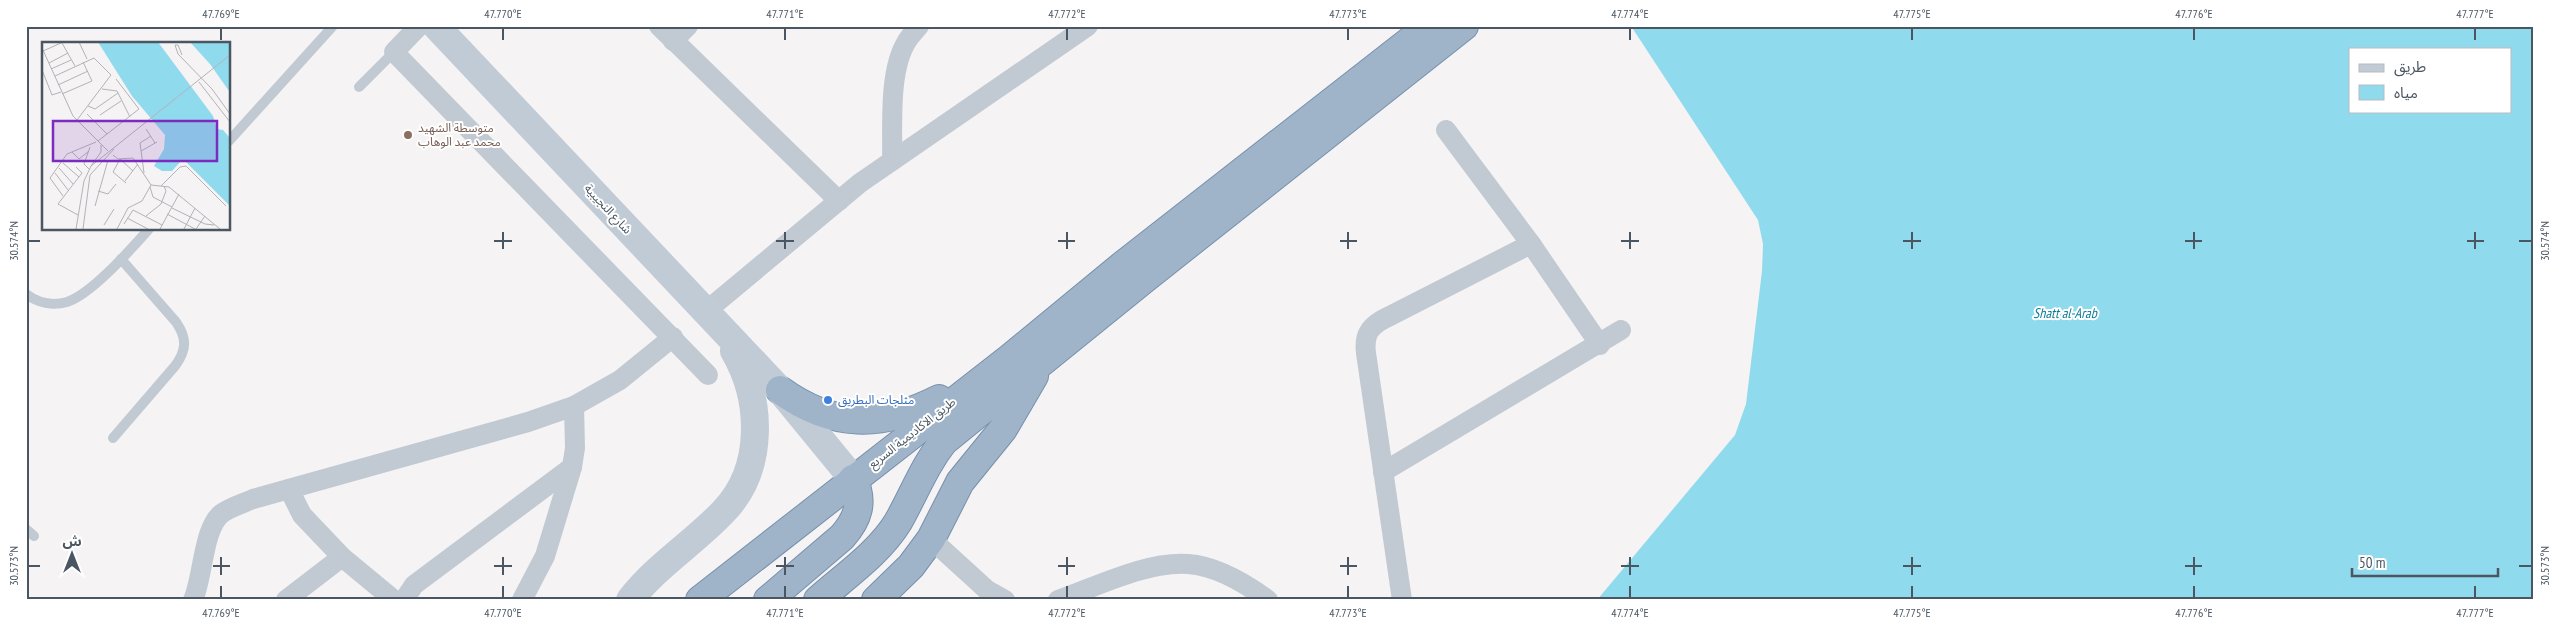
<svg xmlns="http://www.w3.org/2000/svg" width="2559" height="626" font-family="'PT Sans Narrow','Noto Sans Arabic',sans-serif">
	<rect width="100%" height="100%" fill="#f5f3f3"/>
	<path fill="#90daee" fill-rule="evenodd" d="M1631,26h902v574h-936l138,-165 11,-31 16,-133 1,-27 -5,-24zM2350,49h160v62h-160z"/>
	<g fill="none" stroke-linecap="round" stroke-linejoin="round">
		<g stroke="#7690ad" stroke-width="30">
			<g id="trunk">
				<path d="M780,390c52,38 102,38 159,9"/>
				<path d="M700,600l310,-242 113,-93 306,-239"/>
				<path d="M768,600l74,-63c16,-18 22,-35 11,-58"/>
				<path d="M818,600c27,-24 61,-47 80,-78 16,-28 26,-56 46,-81l200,-162 320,-253"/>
				<path d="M876,600l35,-34 20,-27 29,-57 43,-53 31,-53"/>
			</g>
		</g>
		<g stroke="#c1cad2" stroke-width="10">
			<path d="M359,87l35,-35"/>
			<path d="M229,141l104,-115"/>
			<path d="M26,294c12,9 27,12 41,8 25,-8 64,-53 82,-73"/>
			<path d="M113,438l62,-72c12,-16 12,-28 1,-44l-55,-63"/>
			<path d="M26,529l8,7"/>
		</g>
		<g stroke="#c1cad2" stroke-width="20">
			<path d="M419,26l-25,26 314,323"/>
			<path d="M659,26l180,175"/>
			<path d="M673,41l15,-15"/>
			<path d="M1446,130l85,114 69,101"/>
			<path d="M892,161c1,-34 -4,-90 15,-120 3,-5 8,-10 12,-15"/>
			<path d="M705,312l155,-129 228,-157"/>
			<path d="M1383,472l238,-142"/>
			<path d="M289,489l13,26 40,42 52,43"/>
			<path d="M931,539l56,51 18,10"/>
			<path d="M193,600c10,-22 10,-71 28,-86 9,-7 21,-10 32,-15l275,-77 46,-16 46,-26 53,-43"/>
			<path d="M286,600l56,-43"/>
			<path d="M404,600l10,-15 158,-118"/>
			<path d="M522,600l23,-44 27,-89 3,-19 -1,-42"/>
			<path d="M1058,600c38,-13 88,-39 130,-36 29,2 57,19 80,36"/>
			<path d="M1402,600l-36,-247c-2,-16 2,-25 16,-33l149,-76"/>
		</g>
		<g stroke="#c1cbd6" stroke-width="28">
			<path d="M436,26l344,364 73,89"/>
			<path d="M630,600c27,-35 64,-57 94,-89 41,-43 38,-112 10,-160"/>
		</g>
		<use href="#trunk" stroke="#9fb4c9" stroke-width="28"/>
	</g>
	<path fill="none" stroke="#4a5661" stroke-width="2" d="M221,28v12M503,28v12M785,28v12M1067,28v12M1348,28v12M1630,28v12M1912,28v12M2194,28v12M2475,28v12M503,232v17M785,232v17M1067,232v17M1348,232v17M1630,232v17M1912,232v17M2194,232v17M2475,232v17M28,241h12M494,241h18M776,241h18M1058,241h17M1340,241h17M1621,241h18M1903,241h18M2185,241h17M2467,241h17M2519,241h13M221,557v18M503,557v18M785,557v18M1067,557v18M1348,557v18M1630,557v18M1912,557v18M2194,557v18M28,566h12M213,566h17M494,566h18M776,566h18M1058,566h17M1340,566h17M1621,566h18M1903,566h18M2185,566h17M2519,566h13M221,586v12M503,586v12M785,586v12M1067,586v12M1348,586v12M1630,586v12M1912,586v12M2194,586v12M2475,586v12"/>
	<circle fill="#8d6e63" stroke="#fff" stroke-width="2" cx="408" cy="135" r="5"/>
	<circle fill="#3f7fe0" stroke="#fff" stroke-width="2" cx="828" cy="400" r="5"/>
	<g text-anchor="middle" stroke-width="4" stroke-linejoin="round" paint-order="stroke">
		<g font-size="12" fill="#785e54" stroke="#fff" text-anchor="start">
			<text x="418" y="132">متوسطة الشهيد<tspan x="418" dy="14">محمد عبد الوهاب</tspan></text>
		</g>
		<g font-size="12" fill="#4a5661" stroke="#fff">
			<text transform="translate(608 209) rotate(47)" y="4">شارع النجيبية</text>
			<text transform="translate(912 433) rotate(-38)" y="4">طريق الاكاديمية السريع</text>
		</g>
		<g font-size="12" fill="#366cbe" stroke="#fff" text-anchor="start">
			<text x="838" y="404">مثلجات البطريق</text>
		</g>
		<g font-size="14" font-style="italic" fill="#0c7c9b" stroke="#fff">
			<text x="2065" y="318">Shatt al-Arab</text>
		</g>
	</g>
	<g transform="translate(42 42)">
		<rect width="188" height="188" fill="#f5f3f3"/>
		<path d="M56,0h60l55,74 4,13 6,1 6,7v68l-44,-44h-4l-9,10h-10l-8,-5 10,-17 1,-14 -33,-39zM148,0h39v49l-19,-27z" fill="#90daee"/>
		<path fill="none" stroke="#b1b4b9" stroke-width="1" d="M37,0l8,17M20,1l13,23M0,6l31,68 35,35M1,9l20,-9M140,13l-4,-10h-3l3,9 34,35 18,25M7,21l19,-10M9,27l20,-9M0,28l10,25 9,-3M13,34l39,-18 17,17 -34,45M157,40l31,40M16,43l30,-14M60,47l15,2 13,26M20,52l30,-13 -9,-19M46,64l7,3 23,-16M45,72l20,20M58,73l21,-14M104,87l9,14M56,99l41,-32 -23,-30M99,109l16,-9M30,110l7,7 10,-8M71,113l5,4 15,-1 18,27 18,2 51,42M21,121l16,14M49,124l10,-14v-7M34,125l6,6 -24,31 20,11M17,126l14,16M47,127l-5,-5 6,-17M13,131l13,17M102,131l-4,-30 11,-7M83,139l13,-17M84,141l-13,-11 7,-13 13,12M119,144l19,-19 6,-1 40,40M108,145l3,10 19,10M56,149l10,3 8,-10M21,154l-13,-18 17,-24 29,-12M53,164l13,-46M130,166l33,16 9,1M125,172l28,15M104,174l15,-12 5,-13 -2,-5M85,176l21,11M82,182l9,-14 29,15M62,183l10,-16M34,187l8,-48 7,-15 139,-111M41,187l7,-54 24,-26M75,187l11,-21 14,-7 9,-16M118,187l19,-35M142,187l11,-21M154,187l9,-13"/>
		<path fill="#7b2cbf" fill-opacity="0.15" stroke="#7b2cbf" stroke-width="2.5" d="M11,79h164v40h-164z"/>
		<rect width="188" height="188" fill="none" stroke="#4a5661" stroke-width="2.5"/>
	</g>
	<rect width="2559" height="626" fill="none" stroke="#ffffff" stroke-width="55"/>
	<rect x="2349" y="48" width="162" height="65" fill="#ffffff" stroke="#b7bbc0"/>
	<rect x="2359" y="64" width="25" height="8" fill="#c1cbd6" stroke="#b7bbc0"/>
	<text x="2394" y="72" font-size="15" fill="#4a5661">طريق</text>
	<rect x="2359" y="85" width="25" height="15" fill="#90daee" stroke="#b7bbc0"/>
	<text x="2394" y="98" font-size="15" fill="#4a5661">مياه</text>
	<g transform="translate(72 554)" stroke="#ffffff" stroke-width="4" paint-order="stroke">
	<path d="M0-4L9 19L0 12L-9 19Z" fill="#4a5661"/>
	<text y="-8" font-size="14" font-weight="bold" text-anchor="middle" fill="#4a5661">ش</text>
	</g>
	<path d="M2352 568v8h146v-8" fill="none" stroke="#4a5661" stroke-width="2.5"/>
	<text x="2359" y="568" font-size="15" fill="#4a5661" stroke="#ffffff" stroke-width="4" paint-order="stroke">50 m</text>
	<rect x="28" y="28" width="2504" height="570" fill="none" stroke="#4a5661" stroke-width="2"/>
	<g font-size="12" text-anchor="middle" fill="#4a5661">
		<text x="221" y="18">47.769°E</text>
		<text x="503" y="18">47.770°E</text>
		<text x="785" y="18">47.771°E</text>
		<text x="1067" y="18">47.772°E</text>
		<text x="1348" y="18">47.773°E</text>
		<text x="1630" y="18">47.774°E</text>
		<text x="1912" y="18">47.775°E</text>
		<text x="2194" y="18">47.776°E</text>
		<text x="2475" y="18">47.777°E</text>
		<text transform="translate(14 241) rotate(-90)" y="4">30.574°N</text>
		<text transform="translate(2545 241) rotate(-90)" y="4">30.574°N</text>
		<text transform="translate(14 566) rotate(-90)" y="4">30.573°N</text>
		<text transform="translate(2545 566) rotate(-90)" y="4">30.573°N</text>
		<text x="221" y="617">47.769°E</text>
		<text x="503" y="617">47.770°E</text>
		<text x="785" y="617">47.771°E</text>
		<text x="1067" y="617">47.772°E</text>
		<text x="1348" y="617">47.773°E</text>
		<text x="1630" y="617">47.774°E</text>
		<text x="1912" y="617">47.775°E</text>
		<text x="2194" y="617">47.776°E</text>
		<text x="2475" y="617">47.777°E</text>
	</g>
</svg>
